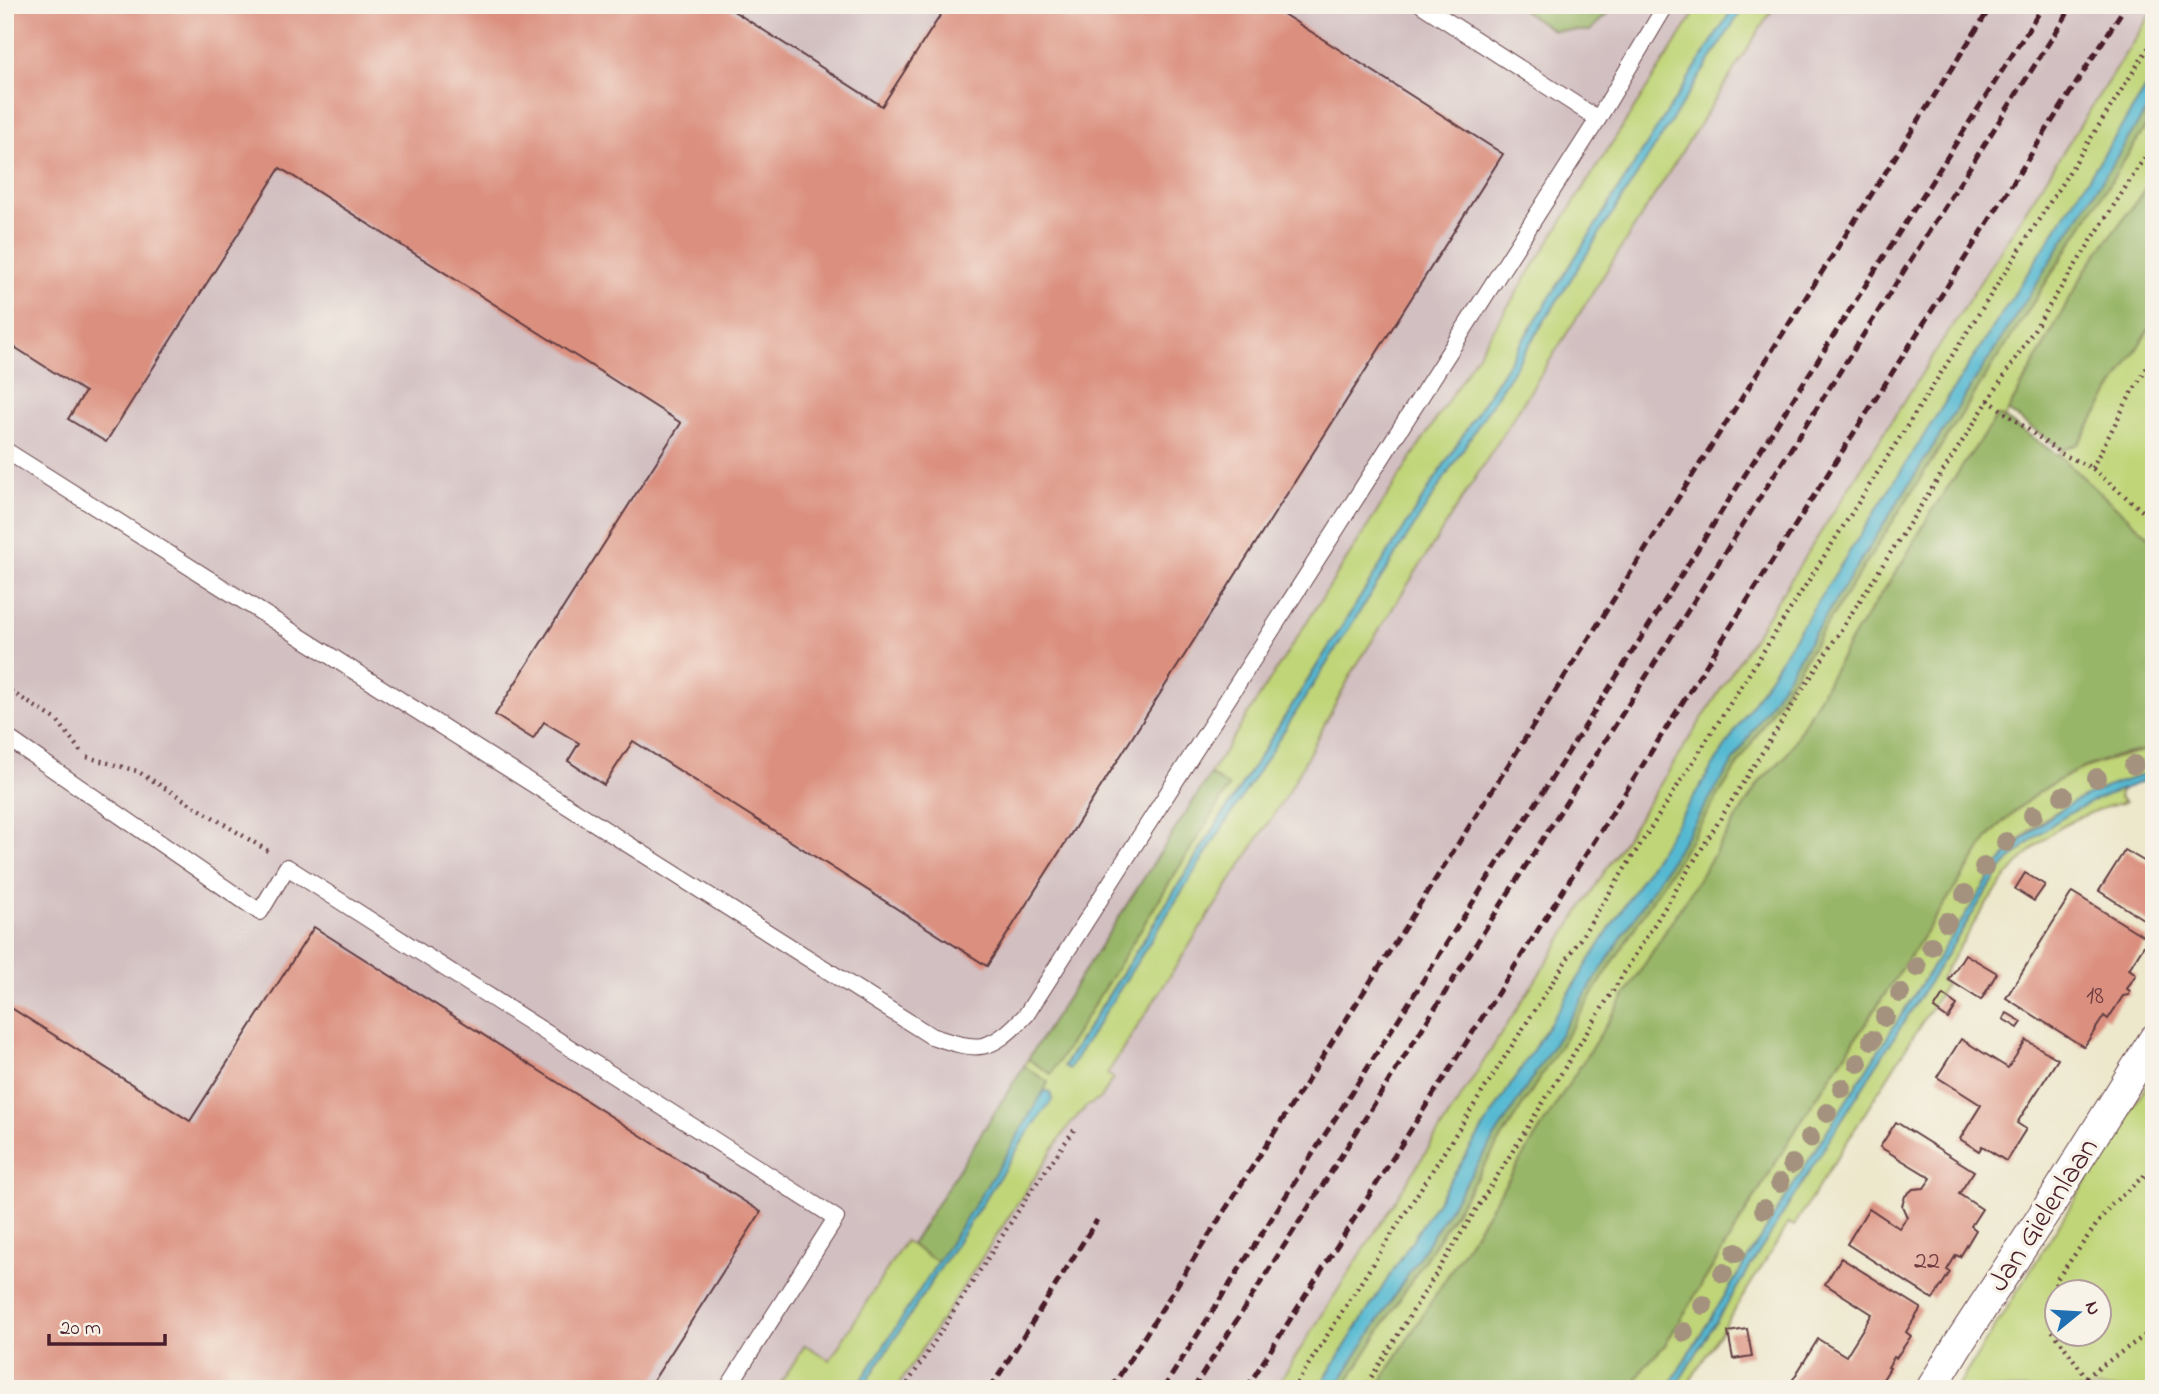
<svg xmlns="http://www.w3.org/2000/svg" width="2159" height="1394" font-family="'Indie Flower',sans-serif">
	<rect width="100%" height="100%" fill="#f7f3e8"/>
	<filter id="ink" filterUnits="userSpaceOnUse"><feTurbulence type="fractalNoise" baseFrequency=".0143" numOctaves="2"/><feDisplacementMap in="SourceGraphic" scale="14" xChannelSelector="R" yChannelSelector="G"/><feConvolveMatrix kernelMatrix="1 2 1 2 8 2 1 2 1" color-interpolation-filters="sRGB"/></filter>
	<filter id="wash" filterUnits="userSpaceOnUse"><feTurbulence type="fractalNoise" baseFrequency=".00686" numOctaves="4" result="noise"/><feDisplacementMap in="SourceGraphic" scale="28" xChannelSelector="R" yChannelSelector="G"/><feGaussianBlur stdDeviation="1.57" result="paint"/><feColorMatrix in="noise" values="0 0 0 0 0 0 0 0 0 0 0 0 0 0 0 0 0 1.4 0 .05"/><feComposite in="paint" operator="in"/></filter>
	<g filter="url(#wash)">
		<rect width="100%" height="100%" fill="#ede7cc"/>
		<path fill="#d2bfc1" d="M5,5h2149v109l-350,546 -461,729h-1338z"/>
		<g fill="#c0d578" stroke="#857a52" stroke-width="2" fill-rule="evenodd">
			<path d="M1700,5h35l-671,1060 5,4 676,-1064h30l-422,666 -63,118 -183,285 6,4 -12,20 -15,9 -17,18 -173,264h-34l165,-255 25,-34 -2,-8 -6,-1 4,-9 -24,-16 4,-7 23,14 177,-286 -18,-13z"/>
			<path d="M2154,9v67l-41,64 -329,514 -466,735h-43z"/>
			<path d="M2154,114v59l-13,22 -55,74 -82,149 -7,-2 -64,93 -31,54 -50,75 -66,118 -25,25 -385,608h-33l461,-729z"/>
			<path d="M2154,321v220l-96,-86 4,-5 16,-6z"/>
			<path d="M2154,749v23c-36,10 -73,25 -105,44 -21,13 -38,34 -54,53l-168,262 -160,258h-36l14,-23 20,-21 138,-227 185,-280c49,-55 95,-75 166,-89z"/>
			<path d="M2126,786l-6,6 -1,5 6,5c-24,6 -49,15 -70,29 -51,36 -84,96 -115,149l6,4 -152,242 -5,-3 -104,166h-11l158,-254 167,-263c36,-41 77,-67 127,-86z"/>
			<path d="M2154,1073v316h-198zM2058,1292h42v42h-42z"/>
			<path d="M905,1241l33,21 -82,127h-79l28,-44 25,15z"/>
		</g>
		<g fill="#98b668" stroke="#716a4a" stroke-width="2">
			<path d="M1514,5h102l-26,26 -37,-1z"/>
			<path d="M2154,98v16l-350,546 -461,729h-8z"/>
			<path d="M2154,173v148l-76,123 -16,6 -54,-39 78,-142 55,-74z"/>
			<path d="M1997,416h4l57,39 96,86v208c-14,3 -30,4 -43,9 -49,15 -90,42 -123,80l-185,280 -138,227 -20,21 -14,23h-255l385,-609 25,-24 66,-118 50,-75 31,-54z"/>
			<path d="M1210,775l19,12 -178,287 -23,-15z"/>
			<path d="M1024,1066l24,16 -4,9 -38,65 -68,106 -27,-17z"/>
		</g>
		<g fill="#54b9d2" stroke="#4f6c7e" stroke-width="2">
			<path d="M1735,5h10l-676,1064 -5,-3z"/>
			<path d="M2154,76v22l-819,1291h-17l466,-735z"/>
			<path d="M2154,772v6c-63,20 -110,43 -155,94l-167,263 -158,254h-7l160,-258 168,-262c46,-55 90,-79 159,-97z"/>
			<path d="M1044,1091l6,1 2,8 -25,34 -165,255h-6l150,-233z"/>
		</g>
		<g id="blocks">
			<g fill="#db907f">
				<path d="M5,5h719l158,101 65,-101h322l234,149 -516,812 -354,-225 -29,44 -36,-24 11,-18 -35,-21 -11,17 -38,-24 186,-292 -401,-255 -174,274 -38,-23 17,-27 -80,-51z"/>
				<path d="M2125,850l29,17v59l-55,-35z"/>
				<path d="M2025,873l20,12 -11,16 -19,-12z"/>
				<path d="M2072,892l76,47 -19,30 7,5 -9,15 3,2 -1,4 -6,1 -15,23 -4,-3 -20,31 -78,-49z"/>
				<path d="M314,927l447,285 -113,177h-637l-6,-4v-381l185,117z"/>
				<path d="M1965,954l32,19 -16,27 -32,-20z"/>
				<path d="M1943,995l14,10 -9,14 -14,-10z"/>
				<path d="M2007,1013l15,9 -4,6 -15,-9z"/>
				<path d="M1961,1039l47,29 18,-28 32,19 -41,64 9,6 -20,32 -24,-15 -3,5 -19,-12 21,-34 -44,-28z"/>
				<path d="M1896,1122l78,49 -15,23 23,15 -11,17 5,4 -16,27 -4,-2 -9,15 3,2 -17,27 -86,-55 22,-36 30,20 8,-11 -5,-11 3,-10 8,-7 11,-1 7,-10 -51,-31z"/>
				<path d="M1841,1258l80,50 -15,24 5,4 -15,22 -2,-1 -6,10 2,1 -13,21h-72l-13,-8 26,-42 28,17 26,-42 -47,-30z"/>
				<path d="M1747,1329l5,27 -19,3 -5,-27z"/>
			</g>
		</g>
	</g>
	<g filter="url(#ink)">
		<use href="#blocks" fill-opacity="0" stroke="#623d43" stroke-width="2"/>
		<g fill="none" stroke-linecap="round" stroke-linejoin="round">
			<g stroke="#623d43" stroke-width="18">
				<g id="lane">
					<path d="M1422,5l176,114"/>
					<path d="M5,450l926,586c49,16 58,17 95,-21l572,-896 68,-114"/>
					<path d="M5,736l255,176 27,-45 549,351 -109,171"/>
				</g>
			</g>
			<g stroke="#623d43" stroke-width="32">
				<path id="street" d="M1931,1389l26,-43 96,-146 101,-161"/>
			</g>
			<g stroke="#623d43" stroke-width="4.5" stroke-dasharray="2 5" stroke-linecap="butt">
				<path d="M1988,400l72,53 32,15 62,53"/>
				<path d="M2092,468l35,-67 27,-45"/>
				<path d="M5,688l52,32 24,32"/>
				<path d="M87,757l50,14 131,80"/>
				<path d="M904,1389l125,-195 45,-64"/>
				<path d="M1293,1389l861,-1350"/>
				<path d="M1364,1389l385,-616 405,-630"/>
				<path d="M2069,1389l85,-60"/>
				<path d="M2095,1389l-43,-59 -2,-25 7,-26 53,-73 44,-39"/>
			</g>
			<use href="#lane" stroke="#fff" stroke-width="16"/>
			<use href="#street" stroke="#fff" stroke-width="30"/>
			<g stroke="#4a1f2b" stroke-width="5" stroke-dasharray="10 5" stroke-linecap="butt">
				<path d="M990,1389l107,-169"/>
				<path d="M1111,1389l881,-1384"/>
				<path d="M1163,1389l881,-1384"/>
				<path d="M1193,1389l880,-1384"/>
				<path d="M1246,1389l880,-1384"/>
			</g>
		</g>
		<g fill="#a4927e">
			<circle cx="2134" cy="765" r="10"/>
			<circle cx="2097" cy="778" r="10"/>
			<circle cx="2063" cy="796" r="10"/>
			<circle cx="2033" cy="815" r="10"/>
			<circle cx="2006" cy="842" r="10"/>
			<circle cx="1984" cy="867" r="10"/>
			<circle cx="1965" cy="894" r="10"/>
			<circle cx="1947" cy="922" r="10"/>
			<circle cx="1931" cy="946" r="10"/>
			<circle cx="1917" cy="967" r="10"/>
			<circle cx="1900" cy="993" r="10"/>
			<circle cx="1885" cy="1017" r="10"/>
			<circle cx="1872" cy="1040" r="10"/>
			<circle cx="1858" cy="1063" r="10"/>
			<circle cx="1842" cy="1088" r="10"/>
			<circle cx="1827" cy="1113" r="10"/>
			<circle cx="1810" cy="1138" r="10"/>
			<circle cx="1792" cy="1164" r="10"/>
			<circle cx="1780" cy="1183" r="10"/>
			<circle cx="1764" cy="1209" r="10"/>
			<circle cx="1736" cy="1253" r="10"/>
			<circle cx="1723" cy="1273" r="10"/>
			<circle cx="1703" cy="1305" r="10"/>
			<circle cx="1684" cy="1332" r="10"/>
		</g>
	</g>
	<g text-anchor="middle" stroke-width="7" stroke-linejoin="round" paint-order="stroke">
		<g font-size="26" fill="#6e3b40">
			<text x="2095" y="1003">18</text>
			<text x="1927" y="1268">22</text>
		</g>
		<g font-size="30" fill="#4a1f2b" stroke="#f7f3e8">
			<text transform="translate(2042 1214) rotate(-57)" y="10">Jan Gielenlaan</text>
		</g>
	</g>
	<rect width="2159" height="1394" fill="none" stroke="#f7f3e8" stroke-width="28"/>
	<g transform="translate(2078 1313) rotate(72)"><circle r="33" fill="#f7f3e8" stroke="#b29e9c" stroke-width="2"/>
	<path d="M0-5L12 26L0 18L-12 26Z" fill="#1f6fb2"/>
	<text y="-10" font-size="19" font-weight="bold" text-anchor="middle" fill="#4a1f2b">N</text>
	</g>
	<path d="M49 1334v10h116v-10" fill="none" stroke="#4a1f2b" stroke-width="3.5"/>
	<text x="60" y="1334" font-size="21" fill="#4a1f2b" stroke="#f7f3e8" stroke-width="5" paint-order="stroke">20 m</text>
</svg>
